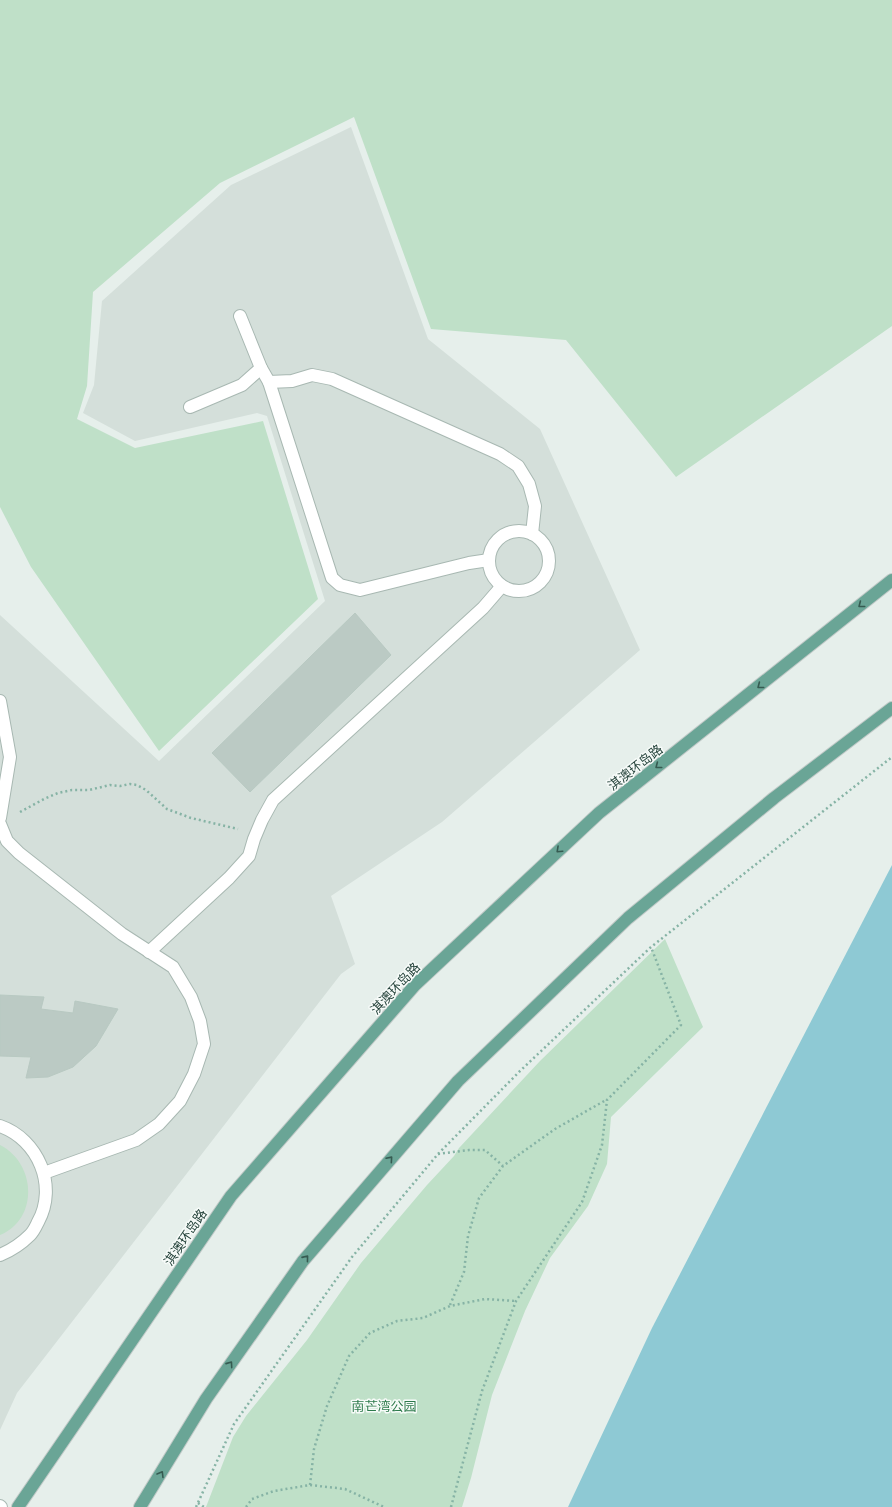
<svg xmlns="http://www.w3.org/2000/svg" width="892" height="1507" font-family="'Sofia Sans Condensed','Noto Sans SC',sans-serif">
	<rect width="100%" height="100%" fill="#e6efeb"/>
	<path fill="#d4dfda" d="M351,127l77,212 112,90 100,221 -198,172 -111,74 24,68 -14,10 -324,419 -17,37v-815l159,146 166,-160 -58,-185 -10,-3 -122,28 -52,-28 11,-28 8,-84 129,-116z"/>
	<g fill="#bfe0c8">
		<path d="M0,0h892v326l-216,151 -110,-137 -135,-11 -77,-212 -134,66 -127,109 -6,94 -10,33 58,29 128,-27 55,178 -159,152 -128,-184 -31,-60z"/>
		<path d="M665,939l38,88 -92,90 -4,47 -19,42 -38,52 -25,53 -33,84 -21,83 -9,29h-256l27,-70 13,-21 61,-76 54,-77 66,-78 27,-29 5,-8 81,-87z"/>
		<path d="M0,1145c36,18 39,74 0,90z"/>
	</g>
	<path fill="#8ec9d4" d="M892,865v642h-324l84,-179z"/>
	<g fill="#bbcac4" stroke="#b8c9c2">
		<path d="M355,613l36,42 -141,137 -38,-39z"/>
		<path d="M0,995l44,2 -3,12 32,4 2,-12 43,8 -22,37 -23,21 -25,10 -22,1 5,-21 -31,-1z"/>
	</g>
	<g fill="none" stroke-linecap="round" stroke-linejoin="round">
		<g stroke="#a8b8b2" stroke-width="14">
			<g id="minor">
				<path d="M240,316l21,52 8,14 63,196 8,7 20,5 109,-27 20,-3"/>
				<path d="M269,382l23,-1 20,-6 20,4 168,75 18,12 11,18 6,22 -3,28"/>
				<path d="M190,407l52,-22 19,-17"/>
				<circle cx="519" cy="561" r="30"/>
				<path d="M0,701l10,56 -10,61"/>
				<path d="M0,824l7,17 12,12 103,81 51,33 18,30 9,24 4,23 -10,30 -14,27 -21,23 -23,16 -92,33"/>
				<path d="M149,952l80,-74 20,-22 5,-17 8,-19 11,-20 210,-192 19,-22"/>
				<path d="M0,1126c38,13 58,60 38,96 -2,4 -4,9 -8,13 -9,9 -18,15 -30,20"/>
				<path d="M0,1506l1,1"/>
			</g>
		</g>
		<g stroke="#c2cac8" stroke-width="14">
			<g id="major">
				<path d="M18,1507l213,-311 184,-211 184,-172 293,-233"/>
				<path d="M140,1507l66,-108 97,-138 155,-180 170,-163 146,-120 118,-90"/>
			</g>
		</g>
		<g stroke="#86b3a5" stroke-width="2.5" stroke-dasharray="2 3" stroke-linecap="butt">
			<path d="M20,812l24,-13 14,-6 14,-3h17l21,-5 10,1 10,-2 7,1 9,5 21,19 24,9 47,11"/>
			<path d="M438,1154l31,-4h16l18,16"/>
			<path d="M450,1305l14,-33 4,-36 11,-38 24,-32 52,-37 51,-29"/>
			<path d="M310,1485l4,-36 13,-43 22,-50 21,-23 27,-12 26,-3 27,-12 35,-7 31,2"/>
			<path d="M198,1503l6,4"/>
			<path d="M196,1507l38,-83 118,-167 86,-103 82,-83 131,-124 241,-190"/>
			<path d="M246,1507l6,-8 22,-8 36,-6 35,4 39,18"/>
			<path d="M451,1507l31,-116 34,-90 66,-99 20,-57 5,-45 74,-75 -30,-78"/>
		</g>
		<use href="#minor" stroke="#fff" stroke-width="12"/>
		<use href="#major" stroke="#6aa596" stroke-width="12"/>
	</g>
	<defs><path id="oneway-chevron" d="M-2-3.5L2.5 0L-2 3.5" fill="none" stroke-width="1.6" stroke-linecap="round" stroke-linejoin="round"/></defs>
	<g stroke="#365b51">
		<use href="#oneway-chevron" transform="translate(861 605) rotate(142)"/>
		<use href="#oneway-chevron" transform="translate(760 686) rotate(142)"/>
		<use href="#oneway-chevron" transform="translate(658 766) rotate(142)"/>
		<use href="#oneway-chevron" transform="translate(559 850) rotate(137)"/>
		<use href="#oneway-chevron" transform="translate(390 1159) rotate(-49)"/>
		<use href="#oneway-chevron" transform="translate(306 1258) rotate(-51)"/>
		<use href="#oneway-chevron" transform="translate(230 1364) rotate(-55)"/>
		<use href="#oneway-chevron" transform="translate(161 1474) rotate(-59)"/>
	</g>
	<g text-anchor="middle" stroke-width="3" stroke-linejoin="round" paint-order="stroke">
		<g font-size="13" fill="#24423a" stroke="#f7fbf9">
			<text transform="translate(635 767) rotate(-38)" y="5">淇澳环岛路</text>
			<text transform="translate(395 988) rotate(-47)" y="5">淇澳环岛路</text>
			<text transform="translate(185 1237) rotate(-56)" y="5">淇澳环岛路</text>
		</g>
		<g font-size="13" fill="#2d7a4b" stroke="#f7fbf9">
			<text x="384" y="1411">南芒湾公园</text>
		</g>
	</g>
</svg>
